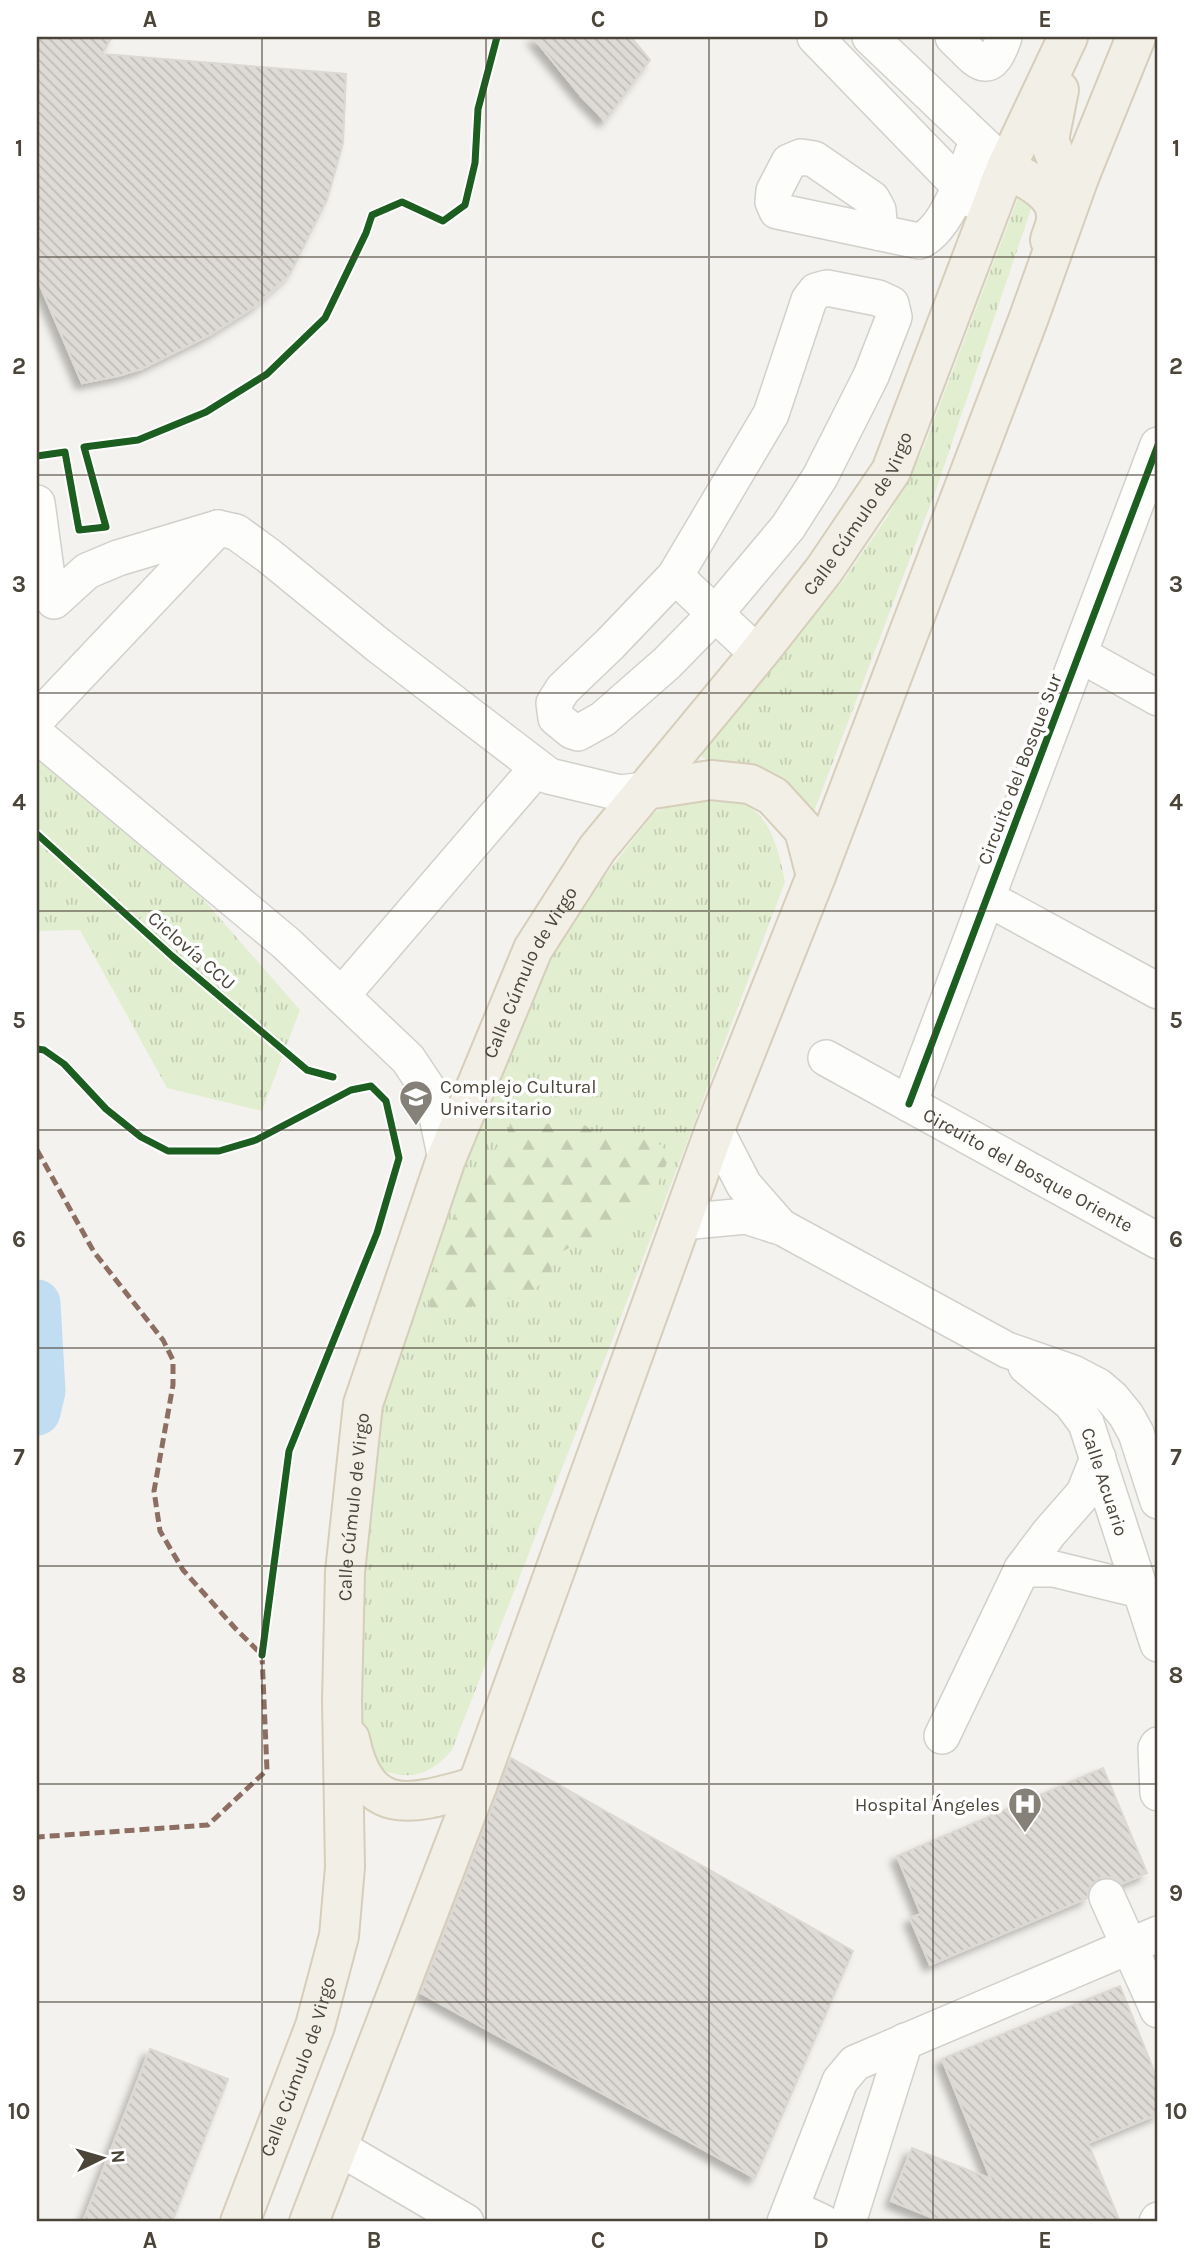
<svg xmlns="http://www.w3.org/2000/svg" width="1195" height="2259" font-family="Karla,sans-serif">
	<defs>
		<pattern id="grass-tufts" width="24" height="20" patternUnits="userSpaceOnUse" patternTransform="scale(1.75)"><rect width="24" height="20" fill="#e1eecf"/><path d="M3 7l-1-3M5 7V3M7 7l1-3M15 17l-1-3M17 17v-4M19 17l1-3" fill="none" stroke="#c3cdb2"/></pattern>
		<pattern id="forest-firs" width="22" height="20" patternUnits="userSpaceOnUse" patternTransform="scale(1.75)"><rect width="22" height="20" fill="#e1eecf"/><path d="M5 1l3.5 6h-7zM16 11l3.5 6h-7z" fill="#c3cdb2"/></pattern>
		<pattern id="building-back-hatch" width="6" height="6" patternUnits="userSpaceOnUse" patternTransform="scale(1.75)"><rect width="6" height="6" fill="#dedbd6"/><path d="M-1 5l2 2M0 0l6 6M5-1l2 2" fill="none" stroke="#c0bdb8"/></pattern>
		<filter id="shadow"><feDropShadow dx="-6" dy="6" stdDeviation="3.5" flood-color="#0004"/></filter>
	</defs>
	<rect width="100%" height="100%" fill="#f4f2ee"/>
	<g fill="url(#grass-tufts)">
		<path d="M1023,194l10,9 -97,287 -124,327 -68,-51 -41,-8 -2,-4 142,-173 45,-65 34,-64 96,-254z"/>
		<path d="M37,745l12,15 154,139 97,111 -38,101 -95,-23 -87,-158 -43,1z"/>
		<path d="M716,793c9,3 18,6 26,10 30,13 37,49 43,79l-172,456 -161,412c-23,27 -43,31 -77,18l-17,-33 -2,-79 16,-200 15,-66 94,-268 55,-139 42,-73 76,-97 26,-14z"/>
	</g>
	<path fill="url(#forest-firs)" d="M520,1114l9,2 11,10 34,-10c12,10 27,25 44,22 7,-1 10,-4 17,-2 11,2 12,7 26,9l9,11 -18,40 -41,39 -40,12 -12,6 -9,19 -16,19 -34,10 -70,13c-4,-34 18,-80 32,-112l6,-10c21,-8 24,-19 22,-39l16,-13 5,-21z"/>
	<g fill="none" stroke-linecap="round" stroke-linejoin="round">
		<path stroke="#c0ddf1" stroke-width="47" d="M37,1303l5,88 -5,21"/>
	</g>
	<g fill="url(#building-back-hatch)" stroke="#dcd9d4" stroke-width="2" filter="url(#shadow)">
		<path d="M37,37h75l-10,17 244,20 -3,69 -16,57 -37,74 -35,32 -45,29 -69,34 -23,7 -36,7 -45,-105z"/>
		<path d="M533,37h98l19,23 -45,61 -24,-25z"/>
		<path d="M511,1758l342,193 -98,227 -334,-185z"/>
		<path d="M1103,1768l44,105 -26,11 -11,-7 -11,1 -9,8 -3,12 -157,67 -20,-47 11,-4 -24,-58z"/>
		<path d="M1120,1986l38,95v33l-70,29 32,79h-177l-52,-21 21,-53 79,31 -49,-120z"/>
		<path d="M150,2049l78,30 -56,143h-89z"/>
	</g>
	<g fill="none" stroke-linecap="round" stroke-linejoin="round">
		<g stroke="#d2d0cb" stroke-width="38">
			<g id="minor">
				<path d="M815,37l158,163"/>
				<path d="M870,37l124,118"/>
				<path d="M953,37c24,23 36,45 51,0"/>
				<path d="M880,233l-2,-23 -6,-11 -58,-40 -13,-2 -12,5 -15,29 -1,11 4,9 142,30c28,-10 49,-74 58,-101"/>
				<path d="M827,288l51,10 13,6 3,13 -23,59 -51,101 -32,50 -73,87 -48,49 -64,56 -25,14 -6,-2 -16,-13 -2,-15 9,-14 47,-45 65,-68 96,-162 38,-114 7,-9z"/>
				<path d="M37,503l11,81 6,17 33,-30 31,-13 100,-30 18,4 33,24 109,89 171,131 71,17 26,-3"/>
				<path d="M675,576l83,78"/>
				<path d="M1079,654l79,44"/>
				<path d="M37,719l181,-191"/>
				<path d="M37,735l250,209 121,115 20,30 8,23 10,47"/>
				<path d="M987,898l171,93"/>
				<path d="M342,995l195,-227"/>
				<path id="s1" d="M826,1058l332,183"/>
				<path d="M909,1104l249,-659"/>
				<path d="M715,1129l29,56 36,41"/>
				<path d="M682,1222l64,-6 37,12 224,122 66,23 25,13 14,12 14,17 10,18 22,68"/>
				<path id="s2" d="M1026,1366l45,37 15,20 72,221"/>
				<path d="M1022,1569h32l86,21"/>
				<path d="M942,1736l80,-167 27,-36 35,-40 14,-35"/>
				<path d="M1158,1745l-2,3 2,45"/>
				<path d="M1107,1897l51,113"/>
				<path d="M338,2147l128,75"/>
				<path d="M792,2208l30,14"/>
				<path d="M785,2222l55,-141 15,-18 303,-129"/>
				<path d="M848,2222l57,-181"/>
				<path d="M1157,2222l1,-2"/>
			</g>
		</g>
		<g stroke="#d6cebb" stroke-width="42">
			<g id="major">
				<path d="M1059,90l-10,50 9,23 22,12"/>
				<path d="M1006,168c19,11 52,24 50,50 0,7 -4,15 -6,22"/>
				<path d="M646,790l65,-10 39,4 23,12 31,34 12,46"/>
				<path d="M350,1739c17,82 64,65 127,47"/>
				<path id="s3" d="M240,2222l75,-196 24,-90 6,-69 -3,-167 3,-128 18,-168 83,-245 87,-210 64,-100 161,-195 66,-84 67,-99 115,-303 62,-131"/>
				<path d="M309,2222l168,-436 238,-657 101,-253 212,-556 52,-145 56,-138"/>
			</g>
		</g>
		<use href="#minor" stroke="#fdfdfc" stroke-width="35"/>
		<use href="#major" stroke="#f2efe6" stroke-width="38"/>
		<path stroke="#8d6e63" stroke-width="5" stroke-dasharray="10 5" stroke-linecap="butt" d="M37,1150l57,102 69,88 10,20v25l-19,106 6,40 23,39 52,58 27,27 5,115 -59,55 -171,12"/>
		<g stroke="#fff" stroke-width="11">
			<g id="cycleway">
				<path d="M37,456l28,-4 14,78 27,-3 -22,-80 54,-7 68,-28 61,-38 58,-56 41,-85 6,-18 30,-13 41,19 22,-16 10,-42 3,-54 19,-72"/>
				<path d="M37,834l135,122 135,114 26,7"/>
				<path d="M37,1049l7,1 20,14 42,45 35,28 27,14h51l37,-11 95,-50 20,-4 15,15 13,57 -22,75 -88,218 -27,204"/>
				<path d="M909,1104l249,-659"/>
			</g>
		</g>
		<use href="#cycleway" stroke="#1b5e20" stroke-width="7"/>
	</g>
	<path fill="none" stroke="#4b4439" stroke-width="2" stroke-opacity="0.55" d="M262,37v2185M486,37v2185M709,37v2185M933,37v2185M37,257h1121M37,475h1121M37,693h1121M37,911h1121M37,1130h1121M37,1348h1121M37,1566h1121M37,1784h1121M37,2002h1121"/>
	<defs>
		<g id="university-pin" transform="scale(1.75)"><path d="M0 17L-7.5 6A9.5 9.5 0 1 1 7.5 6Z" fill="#868178" stroke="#fff"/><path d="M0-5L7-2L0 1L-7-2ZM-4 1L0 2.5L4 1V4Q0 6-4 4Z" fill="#fff"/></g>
		<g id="hospital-pin" transform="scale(1.75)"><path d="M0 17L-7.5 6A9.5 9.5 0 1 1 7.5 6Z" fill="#868178" stroke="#fff"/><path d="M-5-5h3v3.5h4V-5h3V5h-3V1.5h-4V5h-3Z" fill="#fff"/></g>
	</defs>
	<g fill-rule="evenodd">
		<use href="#university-pin" x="416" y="1097"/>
		<use href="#hospital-pin" x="1025" y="1804"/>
	</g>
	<g text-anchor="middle" stroke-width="7" stroke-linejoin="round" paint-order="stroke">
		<g font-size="19" fill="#4b4439" stroke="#fff">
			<text dy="7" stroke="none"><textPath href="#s3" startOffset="1867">Calle Cúmulo de Virgo</textPath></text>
			<text transform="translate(1019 769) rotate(-69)" y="7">Circuito del Bosque Sur</text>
			<text transform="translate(192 950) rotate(41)" y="7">Ciclovía CCU</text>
			<text dy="7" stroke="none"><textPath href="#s3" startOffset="1300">Calle Cúmulo de Virgo</textPath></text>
			<text dy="7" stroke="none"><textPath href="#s1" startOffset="231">Circuito del Bosque Oriente</textPath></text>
			<text dy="7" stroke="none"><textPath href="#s2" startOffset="145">Calle Acuario</textPath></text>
			<text dy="7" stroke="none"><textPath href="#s3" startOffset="733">Calle Cúmulo de Virgo</textPath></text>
			<text dy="7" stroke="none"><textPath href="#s3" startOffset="166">Calle Cúmulo de Virgo</textPath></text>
		</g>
		<g font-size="19" fill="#4b4439" stroke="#fff" text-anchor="start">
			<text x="440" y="1093">Complejo Cultural<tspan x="440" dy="22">Universitario</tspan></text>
			<text x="1000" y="1811" text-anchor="end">Hospital Ángeles</text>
		</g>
	</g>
	<rect width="1195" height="2259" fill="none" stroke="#ffffff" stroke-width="77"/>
	<g transform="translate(102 2158) rotate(85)" stroke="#ffffff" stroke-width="5" paint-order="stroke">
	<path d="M0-5L12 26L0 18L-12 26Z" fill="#4b4439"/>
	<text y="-10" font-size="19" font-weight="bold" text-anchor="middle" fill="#4b4439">N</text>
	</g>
	<rect x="38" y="38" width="1118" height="2182" fill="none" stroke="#4b4439" stroke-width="2.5"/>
	<g font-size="23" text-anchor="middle" font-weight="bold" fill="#4b4439">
		<text x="150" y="27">A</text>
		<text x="374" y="27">B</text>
		<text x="598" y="27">C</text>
		<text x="821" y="27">D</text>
		<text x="1045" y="27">E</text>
		<text x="19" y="156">1</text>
		<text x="1176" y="156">1</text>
		<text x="19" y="374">2</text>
		<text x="1176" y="374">2</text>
		<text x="19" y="592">3</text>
		<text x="1176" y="592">3</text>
		<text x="19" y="810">4</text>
		<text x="1176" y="810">4</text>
		<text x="19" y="1028">5</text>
		<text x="1176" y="1028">5</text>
		<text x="19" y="1247">6</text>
		<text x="1176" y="1247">6</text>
		<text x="19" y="1465">7</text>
		<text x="1176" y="1465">7</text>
		<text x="19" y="1683">8</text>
		<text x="1176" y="1683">8</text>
		<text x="19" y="1901">9</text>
		<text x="1176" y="1901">9</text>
		<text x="19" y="2119">10</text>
		<text x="1176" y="2119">10</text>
		<text x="150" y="2248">A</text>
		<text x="374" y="2248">B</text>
		<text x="598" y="2248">C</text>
		<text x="821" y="2248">D</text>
		<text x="1045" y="2248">E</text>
	</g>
</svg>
